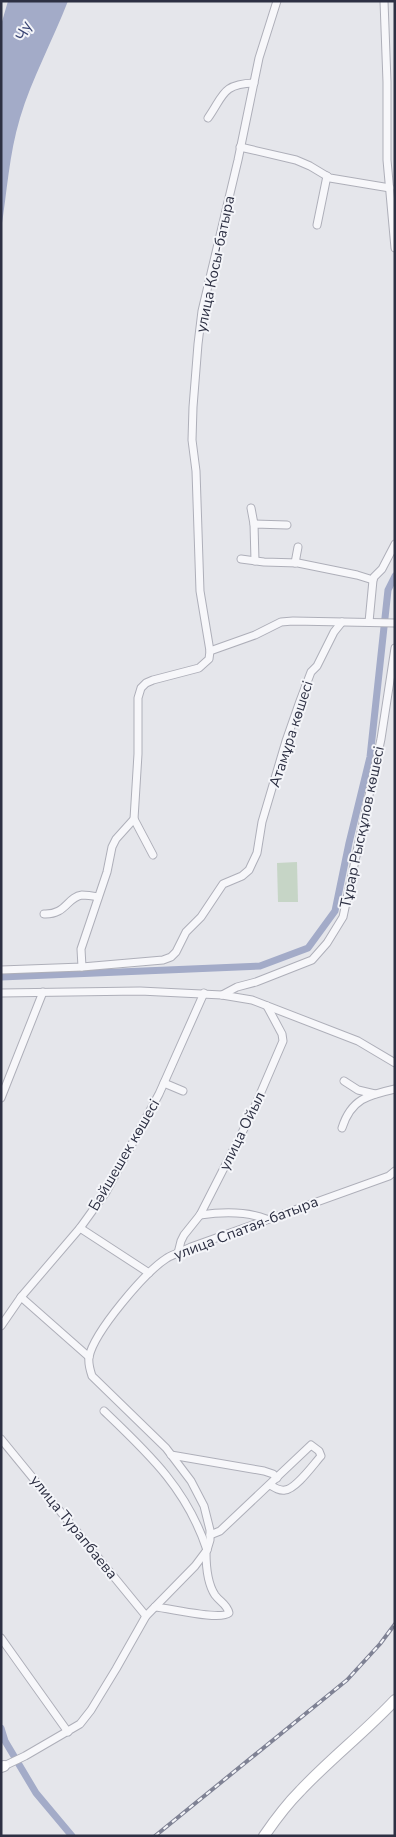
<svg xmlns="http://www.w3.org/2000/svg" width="396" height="1837" font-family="'Nunito Sans',sans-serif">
	<rect width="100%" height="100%" fill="#e5e6eb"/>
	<path fill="#c6d5c6" d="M297,862l1,40h-20l-1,-39z"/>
	<path fill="#a3abc8" d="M8,1h60c-15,39 -36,77 -48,117 -11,36 -13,75 -19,112v-205z"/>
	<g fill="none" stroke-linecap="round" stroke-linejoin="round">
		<g stroke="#a3abc8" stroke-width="7">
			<path d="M1,977l259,-11 48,-18 27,-37 14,-68 21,-86 18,-167 7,-14"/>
			<path d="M1,1728l4,13 31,52 36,43"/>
		</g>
		<g stroke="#aeafb9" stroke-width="9">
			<g id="street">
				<path d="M384,1l3,81v78l8,88"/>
				<path d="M208,118c16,-23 14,-34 46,-35"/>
				<path d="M240,147l56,13 14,6 20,12 60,10"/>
				<path d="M317,225l10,-49"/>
				<path d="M251,508l3,16"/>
				<path d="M241,559l23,3 34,1 59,12 16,5"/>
				<path d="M255,561l-1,-37 33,1"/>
				<path d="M295,563l3,-16"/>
				<path d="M369,622l4,-42 1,-3 8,-8 13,-25"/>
				<path d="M210,651l45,-16 26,-13 12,-1 102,2"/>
				<path d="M134,819l19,36"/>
				<path d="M44,914c22,1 23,-17 38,-19 5,0 11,1 16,2"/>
				<path d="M82,967l81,-7 8,-3 5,-5 10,-20 15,-15 22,-33 19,-8 7,-6 8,-17 5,-31 24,-81 14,-40 11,-29 6,-6 17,-34 8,-10"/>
				<path d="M1,970l81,-3 -1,-18 26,-77 5,-25 4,-8 18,-20 4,-65v-56l3,-10 5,-5 7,-3 46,-12 10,-9 1,-8 -10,-60 -4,-120 -4,-31 1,-33 5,-63 4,-33 36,-151 21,-102 18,-57"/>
				<path d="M1,993l139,-2 82,4 30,5 106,41 37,22"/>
				<path d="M222,995l15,-8 19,-5 56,-22 15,-17 16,-26 38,-178 14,-91"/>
				<path d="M344,1081l14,9 17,4"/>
				<path d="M164,1083l19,8"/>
				<path d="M1,1098l42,-106"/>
				<path d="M342,1128c9,-29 26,-33 53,-39"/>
				<path d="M200,1215c21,-3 46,-4 66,4"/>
				<path d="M80,1228l69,45"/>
				<path d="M178,1253l3,-12 3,-6 16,-20 52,-102 31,-72 -1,-7 -15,-28"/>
				<path d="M21,1297l68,60"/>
				<path d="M1,1326l20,-29 59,-69 26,-36 53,-98 45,-101"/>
				<path d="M104,1411c45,43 83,78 103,139"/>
				<path d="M1,1439l145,177"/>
				<path d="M171,1455l93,16 9,3 4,4"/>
				<path d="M210,1535l10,-4 91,-86 8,6 2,5c-8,9 -25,33 -36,34 -5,1 -10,-2 -15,-5"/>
				<path d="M155,1607c14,1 65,14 74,6 -2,-9 -9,-11 -14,-18 -8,-12 -9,-29 -9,-43"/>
				<path d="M1,1638l67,94"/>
				<path d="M4,1766l21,-10 55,-32 11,-14 25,-41 30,-53 49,-50 12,-16 3,-10v-10l-6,-24 -13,-25 -25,-33 -74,-72c-2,-6 -4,-12 -3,-19 5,-25 56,-85 78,-99 7,-4 16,-7 24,-11l198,-71 6,-5"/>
			</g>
		</g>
		<g stroke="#aeafb9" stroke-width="12">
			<g id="secondary">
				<path d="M1,1767l3,-1"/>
				<path d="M264,1836c11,-16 23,-32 36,-45 30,-32 65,-59 95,-91"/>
			</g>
		</g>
		<use href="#street" stroke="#f7f7fa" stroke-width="7"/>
		<use href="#secondary" stroke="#fff" stroke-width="10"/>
		<g stroke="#7f8294" stroke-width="4">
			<path id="rail" d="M155,1836l192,-156 33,-36 15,-20"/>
		</g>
		<use href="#rail" stroke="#f4f5f9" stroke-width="2" stroke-dasharray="5.5" stroke-linecap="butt"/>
	</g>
	<g text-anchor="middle" stroke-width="4" stroke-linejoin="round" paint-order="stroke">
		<g font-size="15" fill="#2d3043" stroke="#f4f5f9">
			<text transform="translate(215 264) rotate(-78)" y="5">улица Косы-батыра</text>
			<text transform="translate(291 734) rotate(-72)" y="5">Атамұра көшесі</text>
			<text transform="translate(362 827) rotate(-78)" y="5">Тұрар Рысқұлов көшесі</text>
			<text transform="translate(242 1131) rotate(-64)" y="5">улица Ойыл</text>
			<text transform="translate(124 1155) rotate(-60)" y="5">Бәйшешек көшесі</text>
			<text transform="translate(246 1228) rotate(-21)" y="5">улица Спатая-батыра</text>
			<text transform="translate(74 1527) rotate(51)" y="5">улица Турапбаева</text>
		</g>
		<g font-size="16" font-style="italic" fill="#3a4574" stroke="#f4f5f9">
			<text transform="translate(23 31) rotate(-68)" y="6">Чу</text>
		</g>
	</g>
	<rect width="396" height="1837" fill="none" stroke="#2d3043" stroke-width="5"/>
</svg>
